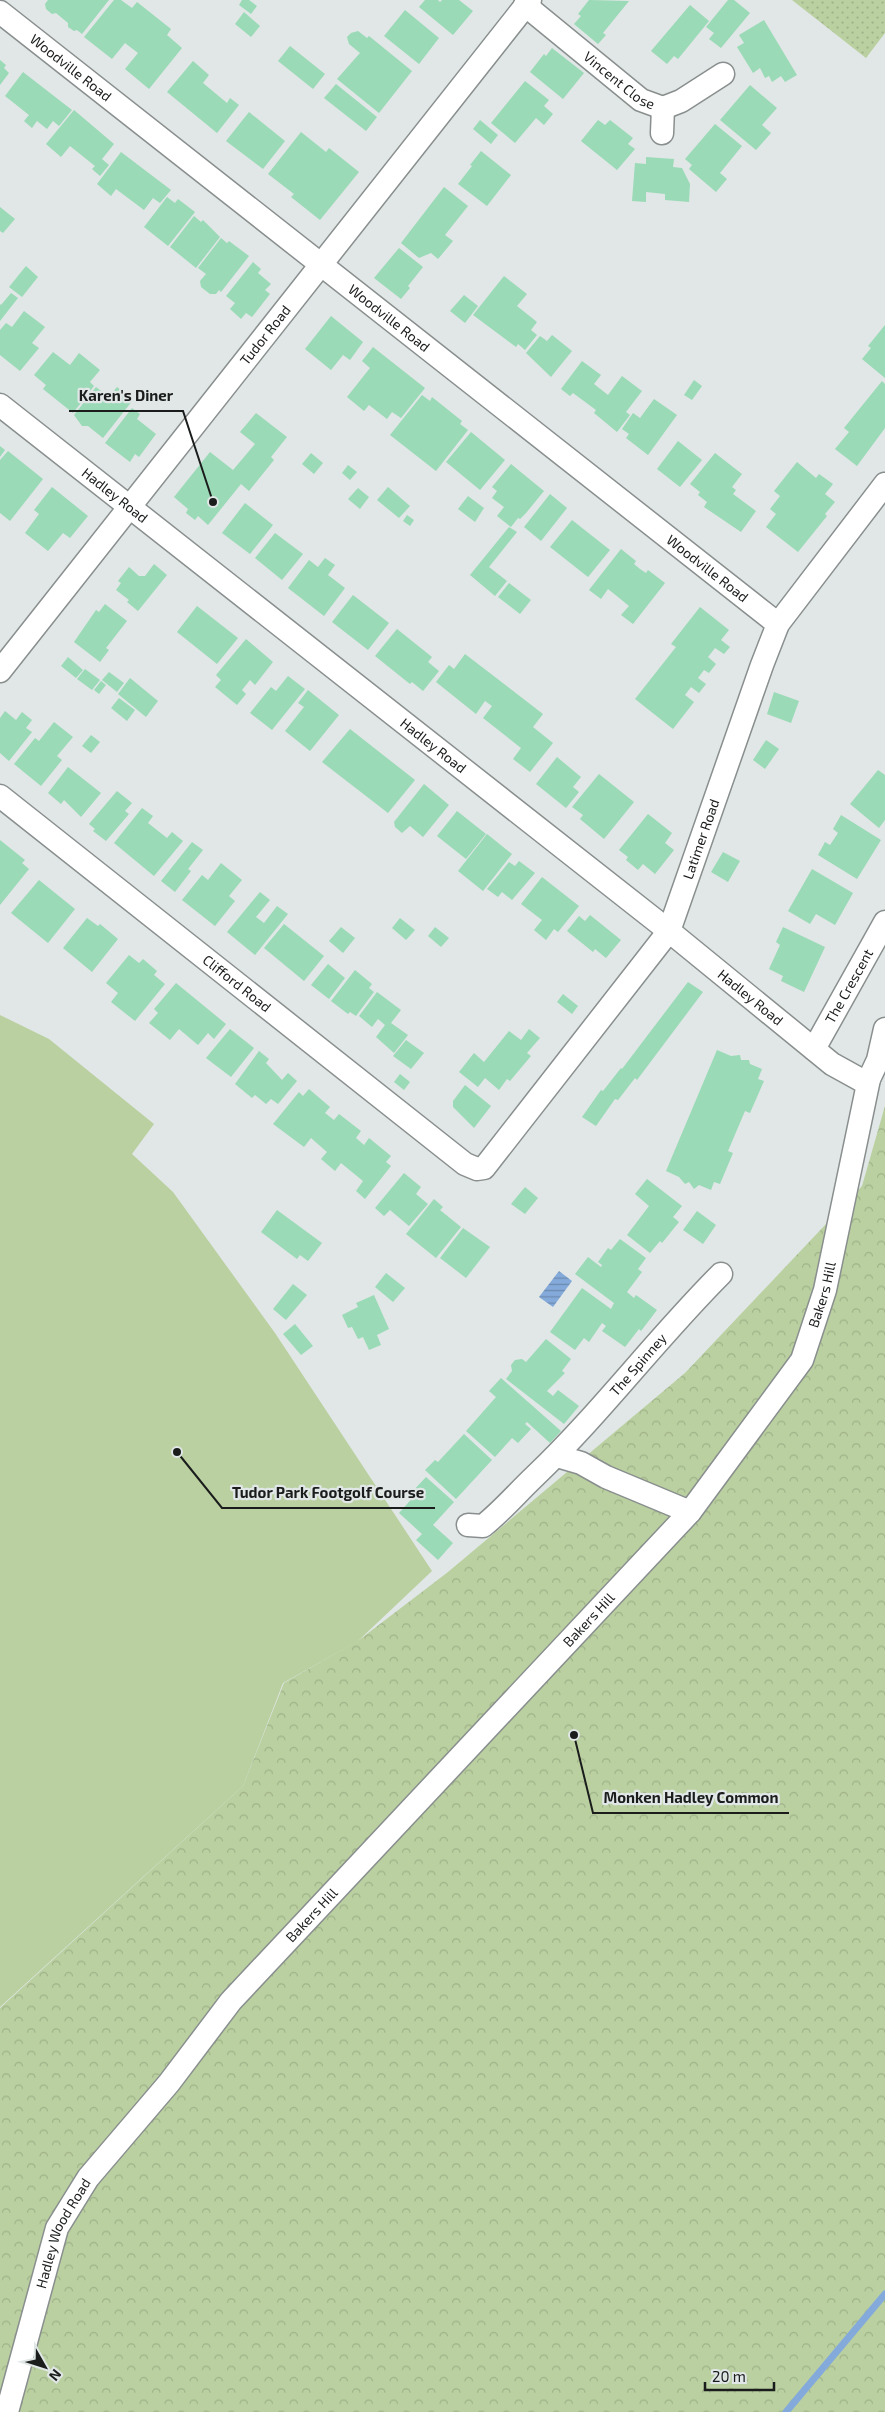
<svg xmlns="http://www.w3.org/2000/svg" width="885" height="2412" font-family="'Exo 2',sans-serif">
	<defs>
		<pattern id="forest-crowns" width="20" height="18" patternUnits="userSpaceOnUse" patternTransform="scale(1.25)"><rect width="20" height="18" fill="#bad0a0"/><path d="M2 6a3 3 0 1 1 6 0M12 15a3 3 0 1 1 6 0" fill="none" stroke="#9fb289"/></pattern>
		<pattern id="park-dots" width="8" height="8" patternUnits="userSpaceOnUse" patternTransform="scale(1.25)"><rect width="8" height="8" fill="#bad0a0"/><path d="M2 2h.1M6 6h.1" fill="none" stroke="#9fb289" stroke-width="1.8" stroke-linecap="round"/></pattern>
		<pattern id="water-rules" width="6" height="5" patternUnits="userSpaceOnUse" patternTransform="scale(1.25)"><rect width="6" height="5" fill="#84aadb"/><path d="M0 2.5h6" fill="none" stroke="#6b8ab1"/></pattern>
	</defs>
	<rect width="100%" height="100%" fill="#e0e7e6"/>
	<path fill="#bad0a0" d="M0,1015l49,24 105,85 -22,30 41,38 102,141 157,238 -74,70 -75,42 -40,103 -243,221z"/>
	<path fill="url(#forest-crowns)" d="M885,1106v1306h-885v-404l243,-222 41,-103 75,-43 89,-68 237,-199 177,-187z"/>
	<path fill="url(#park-dots)" d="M792,0h93v33l-19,25z"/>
	<path fill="url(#water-rules)" d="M559,1271l13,10 -19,26 -14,-10z"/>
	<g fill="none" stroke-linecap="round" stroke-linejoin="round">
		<path stroke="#84aadb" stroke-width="7" d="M786,2412l99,-118"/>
	</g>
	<g fill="#9adab7">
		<path d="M48,0h61l-27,34 -5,-4 -3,1 -6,-4v-4l-12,-10 -4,1 -6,-5 -1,-5z"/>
		<path d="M114,0h7l11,8 5,-6 34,27 -4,6 15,13 -33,41 -24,-20 13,-16 -13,-10 -13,16 -28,-22z"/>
		<path d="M242,0h7l8,6 -6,8 -12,-9z"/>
		<path d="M425,0h13l2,2 2,-2h17l14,11 -20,24 -34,-28z"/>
		<path d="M589,0l40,1 -26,32 3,2 -8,9 -24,-20 7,-8 -3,-2z"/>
		<path d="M728,0h6l16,13 -29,35 -12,-9 5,-6 -8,-6z"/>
		<path d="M690,5l19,16 -31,38 -4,-3 -7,8 -16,-13z"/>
		<path d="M405,10l34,28 -20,26 -35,-28z"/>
		<path d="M244,12l16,14 -9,11 -16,-13z"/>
		<path d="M764,20l33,55 -12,7 -4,-6 -9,6 -3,-6 -4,2 -5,-10 -7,5 -16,-26 7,-4 -5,-8z"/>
		<path d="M358,31l9,7 2,-2 43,35 -33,42 -42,-34 23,-26 -11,-9 -2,-7 4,-4z"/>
		<path d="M290,46l35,28 -12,15 -35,-28z"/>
		<path d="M552,48l32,25 -21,26 -33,-27 14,-18 2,2z"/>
		<path d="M0,60l6,5 -2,3 5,5 -9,12z"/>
		<path d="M193,61l16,14 -6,8 24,20 3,-5 9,7 -22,28 -50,-41z"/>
		<path d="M23,72l49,38 -13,16 -6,-5 -6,8 -10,-8 -5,7 -8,-7 5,-6 -24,-19z"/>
		<path d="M525,81l24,19 -5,6 9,8 -9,11 -8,-7 -21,25 -24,-20z"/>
		<path d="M336,84l41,33 -11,14 -42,-33z"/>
		<path d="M750,85l27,23 -15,17 9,8 -15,17 -36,-30z"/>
		<path d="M74,110l40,34 -12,15 7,6 -9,11 -8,-7 3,-3 -25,-20 -9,11 -15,-13z"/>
		<path d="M249,112l36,29 -22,28 -37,-28z"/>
		<path d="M480,120l18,15 -7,9 -18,-15z"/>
		<path d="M598,120l7,5 5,-5 23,18 -5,6 7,5 -18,21 -36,-29z"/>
		<path d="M715,124l27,22 -22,27 7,6 -11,13 -27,-23 3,-4 -7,-6z"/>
		<path d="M301,132l25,20 3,-4 30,24 -39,48 -29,-23 3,-3 -26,-20z"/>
		<path d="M481,151l30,24 -24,31 -29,-22 14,-18 -2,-1z"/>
		<path d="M121,152l50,38 -11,13 -7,-5 -9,12 -28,-21 -5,7 -14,-12z"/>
		<path d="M646,157l28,2 -1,8 9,1 8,16 -1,18 -24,-2v-6l-19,-2v10l-14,-1 3,-38 11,1z"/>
		<path d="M444,187l24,19 -23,29 8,6 -15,18 -7,-6 -12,5 -18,-15z"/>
		<path d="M167,197l8,6 3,-4 17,13 -27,34 -24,-19z"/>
		<path d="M0,207l15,12 -12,14 -3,-2z"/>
		<path d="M194,216l7,6 2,-2 17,17 -24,31 -26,-21z"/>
		<path d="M221,238l6,5 2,-2 20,15 -28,36 -2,-2 -3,4h-6l-9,-7 -1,-6 6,-7 -8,-6z"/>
		<path d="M399,248l24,19 -15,19 2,2 -9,11 -27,-21z"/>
		<path d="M253,262l8,7 -3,4 13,11 -6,6 5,4 -18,23 -6,-4 -5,6 -11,-10 5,-6 -9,-7z"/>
		<path d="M26,266l12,11 -16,20 -13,-10z"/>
		<path d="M504,276l23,18 -10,12 20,16 -6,8 6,5 -12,15 -7,-6 -2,3 -43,-32z"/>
		<path d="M11,293l7,5 -18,23v-17l1,1z"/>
		<path d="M464,295l14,11 -13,17 -15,-12z"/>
		<path d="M24,311l21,16 -13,16 7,5 -19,23 -20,-16v-25l6,-7 6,4z"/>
		<path d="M331,316l32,26 -13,18 -7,-5 -12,15 -26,-21z"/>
		<path d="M885,325v53l-23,-19 9,-11 -3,-2z"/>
		<path d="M552,335l20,16 -21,26 -25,-24 14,-17 7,5z"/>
		<path d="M373,347l52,41 -24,30 -9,-6 -5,7 -18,-14 -5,6 -17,-14 23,-29 -8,-7z"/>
		<path d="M53,352l17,13 9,-12 21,17 -10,12 4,4 -21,27 -30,-24 3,-4 -12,-10z"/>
		<path d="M582,361l19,14 -7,9 14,11 14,-19 20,15 -16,21 4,3 -13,17 -23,-19 2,-3 -23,-17 -3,3 -9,-7z"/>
		<path d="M694,380l8,6 -10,14 -8,-5z"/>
		<path d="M882,381l3,3v44l-28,38 -22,-17 14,-17 -5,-4z"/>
		<path d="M96,387l13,10 8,-10 16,13 -30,38 -15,-12h-6l-8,-11z"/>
		<path d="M422,395l8,6 2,-4 30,24 -2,3 8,6 -32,41 -46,-36z"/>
		<path d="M654,399l23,16 -29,40 -22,-17 3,-4 -7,-5 11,-16 7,5z"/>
		<path d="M132,408l8,6 -3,5 19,15 -17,23 -4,-3 -5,8 -25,-19z"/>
		<path d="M256,413l31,24 -16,20 3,3 -25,31 -8,-7 -33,41 -10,-9 -3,4 -9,-7 2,-4 -14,-12 36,-45 23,18 22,-26 -15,-12z"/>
		<path d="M471,432l34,28 -25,30 -34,-28z"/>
		<path d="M678,441l24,19 -22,27 -23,-18z"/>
		<path d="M0,446l5,4 -5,7z"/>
		<path d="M8,451l35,28 -33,42 -10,-8v-53z"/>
		<path d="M311,453l12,10 -9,11 -12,-10z"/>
		<path d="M715,453l27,21 -10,13 4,3 -3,4 23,17 -15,21 -37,-25 3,-5 -9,-7 2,-3 -10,-8z"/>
		<path d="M797,462l19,16 3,-4 14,10 -8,10 10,8 -10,12 2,2 -29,36 -32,-25 10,-13 -6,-5 10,-13 -6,-5z"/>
		<path d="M511,464l33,27 -18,22 -6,6 -2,-1 -7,9 -14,-11 7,-9 -12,-9 5,-7 -5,-4z"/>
		<path d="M348,465l9,7 -7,8 -8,-7z"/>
		<path d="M52,487l36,29 -18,22 -7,-5 -15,18 -23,-18 14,-19 -5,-4z"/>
		<path d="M388,487l22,19 -11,12 -22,-18z"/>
		<path d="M358,488l11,9 -9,12 -12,-10z"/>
		<path d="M550,494l17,14 -26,33 -17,-14z"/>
		<path d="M468,496l16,12 -9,14 -17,-13z"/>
		<path d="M245,503l28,22 -23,29 -28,-21z"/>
		<path d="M407,515l7,5 -4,6 -7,-5z"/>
		<path d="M572,520l38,30 -22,27 -38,-30z"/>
		<path d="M509,527l8,5 -28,35 18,14 -12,15 -25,-21z"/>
		<path d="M275,533l28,21 -21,26 -27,-22z"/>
		<path d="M621,549l15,12 -2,3 6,5 6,4 2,-3 17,13 -32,41 -12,-9 8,-9 -11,-9 -10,-8 -7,10 -12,-9z"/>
		<path d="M325,558l10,7 -7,10 17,13 -21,28 -36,-28 21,-28 9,7z"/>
		<path d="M154,564l13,11 -29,36 -11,-9 2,-2 -13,-10 5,-7 -3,-2 11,-14 10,9h6z"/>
		<path d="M509,583l22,17 -11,14 -22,-17z"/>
		<path d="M353,595l36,28 -21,27 -36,-28z"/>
		<path d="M105,604l22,17 -21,27 3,2 -9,12 -26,-20 22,-32 3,2z"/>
		<path d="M197,606l41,32 -21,26 -40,-32z"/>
		<path d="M700,607l29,23 -8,10 9,7 -6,7 -9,-6 -7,9 8,7 -7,9 -5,-3 -6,8 8,6 -7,9 -8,-6 -6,8 9,7 -21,27 -38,-30 41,-52 -5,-3z"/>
		<path d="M397,629l35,28 -4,5 11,9 -16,20 -11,-9 -2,2 -35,-28z"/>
		<path d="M246,639l27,23 -18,23 -5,-5 -8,10 4,4 -9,11 -22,-18 6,-7 -5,-5z"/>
		<path d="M465,654l78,60 -10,13 20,16 -23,29 -17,-13 8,-11 -38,-30 9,-12 -7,-5 -9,13 -40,-32 13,-17 5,4z"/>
		<path d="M68,657l15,13 -7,8 -15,-12z"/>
		<path d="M85,669l15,11 -8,10 -15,-11z"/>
		<path d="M109,672l15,11 -7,9 -15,-12z"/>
		<path d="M288,676l17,13 -33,41 -22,-17 21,-26 5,4z"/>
		<path d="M130,678l28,23 -12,16 -28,-23z"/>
		<path d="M101,681l5,4 -7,9 -5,-4z"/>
		<path d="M308,690l31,25 -29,36 -25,-20 19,-24 -6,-4z"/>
		<path d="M774,692l25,9 -8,22 -24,-9z"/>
		<path d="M119,698l16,12 -8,11 -16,-13z"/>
		<path d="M5,711l11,9 6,-8 10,8 -6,8 6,4 -23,29 -9,-8v-35z"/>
		<path d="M54,722l19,15 -16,19 5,4 -21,26 -27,-22 21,-26 4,3z"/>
		<path d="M350,729l65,51 -27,33 -66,-51z"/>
		<path d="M91,735l9,7 -9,11 -9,-7z"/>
		<path d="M766,740l13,9 -14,20 -12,-9z"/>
		<path d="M557,757l24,20 -8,10 6,5 -13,16 -30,-24z"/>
		<path d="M68,767l33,26 -20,24 -17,-17 -3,4 -13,-11z"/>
		<path d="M878,770l7,5v45l-6,8 -29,-24z"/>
		<path d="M599,774l35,28 -30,37 -24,-20 3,-4 -11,-8z"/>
		<path d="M424,784l25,21 -26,32 -13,-11 -8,7 -7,-6 -1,-5z"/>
		<path d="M117,791l15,12 -7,8 4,3 -23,27 -13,-10 2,-2 -6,-5z"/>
		<path d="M142,808l11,8 -5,7 19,15 5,-6 11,9 -29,35 -40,-33z"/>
		<path d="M457,811l29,23 -20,25 -29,-23z"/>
		<path d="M648,814l24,19 -7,10 9,7 -19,24 -12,-10 -5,6 -12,-10 2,-3 -9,-7z"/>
		<path d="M841,815l40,25 -24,39 -39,-24 7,-13 5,3 8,-12 -5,-4z"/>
		<path d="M487,834l25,20 -29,37 -25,-20z"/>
		<path d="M0,840l25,20 -3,3 7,6 -29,36z"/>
		<path d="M192,842l11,8 -15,19 3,2 -16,21 -14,-11z"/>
		<path d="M723,852l17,9 -12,21 -17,-10z"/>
		<path d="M519,861l16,12 -23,27 -10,-8 -4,5 -11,-8 22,-27 6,4z"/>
		<path d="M221,863l21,17 -13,16 6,5 -20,25 -33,-26 20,-25 6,5z"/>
		<path d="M812,869l41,24 -18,32 -19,-11 -6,10 -22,-13z"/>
		<path d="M542,877l37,29 -21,26 -4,-3 -8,11 -12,-10 8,-10 -21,-16z"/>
		<path d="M39,880l36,29 -27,34 -37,-30z"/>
		<path d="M260,892l10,8 -14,17 8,6 13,-17 11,8 -33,41 -28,-23z"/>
		<path d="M590,915l31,25 -15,18 -11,-9 -2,3 -26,-21 12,-15 6,5z"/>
		<path d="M87,918l11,8 2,-2 18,15 -26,33 -29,-24z"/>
		<path d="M400,918l15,12 -9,10 -14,-12z"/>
		<path d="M284,924l40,32 -20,25 -40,-33z"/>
		<path d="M341,927l14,11 -12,15 -14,-12z"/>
		<path d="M435,927l14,11 -8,9 -13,-11z"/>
		<path d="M783,927l42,20 -21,45 -23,-11 2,-5 -14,-7 11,-24 -4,-3z"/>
		<path d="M129,955l10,8 4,-4 14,12 -3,4 11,9 -30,37 -24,-19 7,-9 -12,-10z"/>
		<path d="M328,964l17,14 -16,21 -18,-14z"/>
		<path d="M355,970l17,14 -3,4 5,4 -18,24 -6,-4 -2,2 -17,-13z"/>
		<path d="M688,982l15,10 -66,88 -2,-2 -17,22 -3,-1 -19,27 -14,-9 19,-27 2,1 18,-23 1,1z"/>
		<path d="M176,983l50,41 -12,15 -6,-6 -10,12 -19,-16 -9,11 -21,-17 9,-10 -4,-4z"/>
		<path d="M377,992l24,18 -10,13 17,12 -14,18 -18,-16 9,-12 -7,-6 -6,8 -13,-11z"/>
		<path d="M563,994l15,12 -6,8 -15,-12z"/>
		<path d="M230,1029l24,19 -23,29 -25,-19z"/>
		<path d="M529,1029l11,9 -13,15 4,3 -21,25 -3,-2 -8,11 -14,-12 -7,9 -19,-15 15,-19 10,9 25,-31 12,9z"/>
		<path d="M406,1040l18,13 -13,16 -18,-13z"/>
		<path d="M717,1050l14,6 9,-1 1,5h8l1,4 12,5 -4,10 6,2 -14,32 -5,-2 -17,40 5,2 -13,31 -6,-2 -3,8 -12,-5 -5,4 -5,-7 -4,2 -6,-7 -13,-6z"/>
		<path d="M259,1051l10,8 -3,4 16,17 6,-7 9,8 -19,23 -7,-5 -5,5 -11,-9 -3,3 -17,-14z"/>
		<path d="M400,1074l10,8 -6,8 -10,-8z"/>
		<path d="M465,1085l26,21 -17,22 -21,-21v-6z"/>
		<path d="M309,1089l21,18 -5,6 9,7 5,-6 22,17 -5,7 8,7 5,-7 22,18 -5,6 5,4 -26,33 -9,-8 7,-10 -22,-18 -6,8 -14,-12 6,-7 -16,-14 -7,9 -31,-23 26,-32 4,4z"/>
		<path d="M404,1173l17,14 -5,7 12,10 -19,22 -19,-16 -6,6 -9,-8z"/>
		<path d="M647,1179l35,27 -9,11 6,5 -17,21 -2,-2 -10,12 -23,-18 22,-29 -14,-12z"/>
		<path d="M525,1187l13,11 -13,16 -14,-10z"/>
		<path d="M434,1199l9,8 -3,3 21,17 -25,31 -30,-24z"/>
		<path d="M277,1210l45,33 -14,18 -8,-6 -3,4 -36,-27z"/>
		<path d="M697,1211l19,14 -13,19 -20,-14z"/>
		<path d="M463,1228l27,19 -24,31 -26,-20z"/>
		<path d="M620,1239l26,19 -8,11 4,3 -15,20 7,6 2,-3 21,15 -16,21 -2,-2 -14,18 -23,-16 4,-5 -4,-3 -13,19 -5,-4 -9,12 -25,-18 32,-44 29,21 3,-6 -39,-29 13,-17 13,10 1,-2 -4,-3 10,-14 3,2z"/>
		<path d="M386,1273l19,15 -12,14 -18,-15z"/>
		<path d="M293,1284l14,11 -21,25 -13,-11z"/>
		<path d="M374,1295l15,34 -12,6 4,10 -12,5 -6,-13 -5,2 -6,-12 -4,1 -6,-13 16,-8 -2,-4z"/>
		<path d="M295,1324l18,22 -12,9 -18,-21z"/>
		<path d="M546,1339l25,20 -9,12 3,2 -18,18 6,5 5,-6 21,16 -15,18 -58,-45 6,-8 -1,-6 4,-5 7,-1 4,3z"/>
		<path d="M501,1378l60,53 -11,12 -23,-21 -2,2 6,5 -13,14 -6,-5 -17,19 -29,-26 30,-34 -7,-6z"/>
		<path d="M464,1434l28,26 -36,39 -31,-29 10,-10 3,2z"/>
		<path d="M426,1477l28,25 -21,23 20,18 -15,17 -22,-20 6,-6 -23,-21 17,-19 -3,-3z"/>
	</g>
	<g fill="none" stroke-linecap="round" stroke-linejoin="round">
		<g stroke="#898f8e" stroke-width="25">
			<g id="street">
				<path id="s1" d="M525,5l116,95 22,8 18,-7 42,-27"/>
				<path id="s2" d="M0,12l778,612"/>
				<path d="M662,133l1,-25"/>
				<path id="s3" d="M0,405l669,526 163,133 29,16 8,-1"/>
				<path id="s4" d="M0,671l530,-671"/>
				<path id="s5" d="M0,796l465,368 12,5 7,-1 185,-237 93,-266 16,-41 107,-140"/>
				<path id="s6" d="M814,1049l71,-127"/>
				<path d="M557,1456l24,7 25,14 84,35"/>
				<path id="s7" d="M468,1525l15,1c19,-15 34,-33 52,-50 66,-63 121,-137 186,-202"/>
				<path id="s8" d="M7,2412l50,-184 31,-50 81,-95 62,-82 459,-489 112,-152 23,-70 44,-211 9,-19 7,-31"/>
			</g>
		</g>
		<use href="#street" stroke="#fff" stroke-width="22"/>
	</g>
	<g text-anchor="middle" stroke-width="4.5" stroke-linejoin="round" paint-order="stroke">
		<g font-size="14" fill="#1b1d1d" stroke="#e0e7e6">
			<text dy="5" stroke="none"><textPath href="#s2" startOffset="90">Woodville Road</textPath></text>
			<text dy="5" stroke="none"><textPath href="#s1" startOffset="121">Vincent Close</textPath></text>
			<text dy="5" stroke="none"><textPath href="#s2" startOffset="495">Woodville Road</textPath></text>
			<text dy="5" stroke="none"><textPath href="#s4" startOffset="428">Tudor Road</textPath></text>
			<text dy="5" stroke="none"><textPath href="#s3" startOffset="146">Hadley Road</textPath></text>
			<text dy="5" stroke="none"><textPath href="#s2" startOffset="900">Woodville Road</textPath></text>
			<text dy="5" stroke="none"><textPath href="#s3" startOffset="551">Hadley Road</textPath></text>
			<text dy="5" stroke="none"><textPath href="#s5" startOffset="1011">Latimer Road</textPath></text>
			<text dy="5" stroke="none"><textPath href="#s5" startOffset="302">Clifford Road</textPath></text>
			<text dy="5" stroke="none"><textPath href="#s6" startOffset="72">The Crescent</textPath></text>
			<text dy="5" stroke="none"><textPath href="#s3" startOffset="956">Hadley Road</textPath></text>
			<text dy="5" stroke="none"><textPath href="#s8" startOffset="1405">Bakers Hill</textPath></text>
			<text dy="5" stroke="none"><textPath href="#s7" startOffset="239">The Spinney</textPath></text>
			<text dy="5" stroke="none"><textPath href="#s8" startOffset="1000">Bakers Hill</textPath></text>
			<text dy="5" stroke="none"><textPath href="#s8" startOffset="595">Bakers Hill</textPath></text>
			<text dy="5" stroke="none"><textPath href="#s8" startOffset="188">Hadley Wood Road</textPath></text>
		</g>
	</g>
	<path fill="none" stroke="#1b1d1d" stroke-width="2" d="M213 502L183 411H69M177 1452L222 1508H435M574 1735L593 1813H789"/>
	<g fill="#1b1d1d" stroke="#e0e7e6" stroke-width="2">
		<circle cx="213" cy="502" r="5"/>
		<circle cx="177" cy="1452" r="5"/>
		<circle cx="574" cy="1735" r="5"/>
	</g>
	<g font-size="15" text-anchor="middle" font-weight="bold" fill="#1b1d1d" stroke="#e0e7e6" stroke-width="4.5" stroke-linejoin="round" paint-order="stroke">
		<text x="126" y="401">Karen's Diner</text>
		<text x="328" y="1498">Tudor Park Footgolf Course</text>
		<text x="691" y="1803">Monken Hadley Common</text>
	</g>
	<g transform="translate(45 2367) rotate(129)" stroke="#e0e7e6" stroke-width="4" paint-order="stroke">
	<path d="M0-4L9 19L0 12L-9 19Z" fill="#1b1d1d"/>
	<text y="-8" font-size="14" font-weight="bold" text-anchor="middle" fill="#1b1d1d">N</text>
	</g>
	<path d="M705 2382v8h69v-8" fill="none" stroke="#1b1d1d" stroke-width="2.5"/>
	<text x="712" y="2382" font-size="15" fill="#1b1d1d" stroke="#e0e7e6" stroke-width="4" paint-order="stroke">20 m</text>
</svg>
